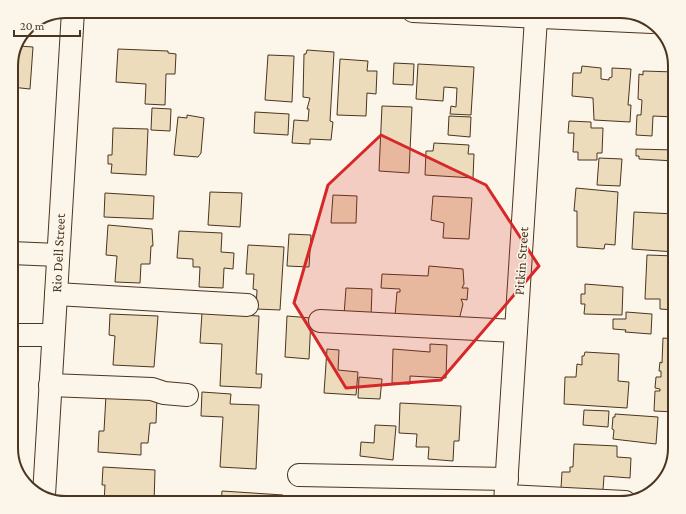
<svg xmlns="http://www.w3.org/2000/svg" width="686" height="514" font-family="'Crimson Pro',serif">
	<rect width="100%" height="100%" fill="#fbf6e9"/>
	<g fill="#ecdcbc" stroke="#4a3520">
		<path d="M19,46l14,1 -3,42 -19,-2v-25z"/>
		<path d="M118,49l50,2v2l8,1 -1,20h-9l-1,31 -20,-1 1,-20 -30,-2z"/>
		<path d="M307,50l27,2 -4,69 3,1 -2,18 -21,-1v5l-18,-1 2,-23 14,1 1,-12h-2l3,-11 -7,-1 1,-43h2z"/>
		<path d="M268,55l26,1 -2,46 -27,-2z"/>
		<path d="M340,59l28,2 -1,10h10l-1,23 -9,-1 -1,23 -29,-1z"/>
		<path d="M394,63l20,1 -1,21 -20,-1z"/>
		<path d="M418,64l56,3 -3,48 -21,-1 1,-8 5,1 1,-19 -13,-1 -1,14 -27,-2z"/>
		<path d="M582,66l19,2v11l8,1v-2l3,-1v-9l19,1 -3,36h3l-1,17 -36,-2 -1,-22 -21,-2 1,-23h8z"/>
		<path d="M643,71l32,1v45l-22,-1 -1,20 -16,-1 1,-20h4l1,-15 -4,-1 1,-25 4,1z"/>
		<path d="M382,106l30,1 -3,66 -30,-2z"/>
		<path d="M152,108l19,1 -1,22 -19,-1z"/>
		<path d="M255,112l34,2 -1,21 -34,-2z"/>
		<path d="M187,115l17,3 -3,35 -3,4 -24,-2 4,-38 9,1z"/>
		<path d="M449,116l22,1 -1,20 -22,-2z"/>
		<path d="M569,121l22,1v6h12l-1,25h-5v7h-19v-8h-5l1,-19h-6z"/>
		<path d="M11,126l7,1 -3,53 -4,-1z"/>
		<path d="M113,128l35,1 -2,46 -35,-2 1,-9h-4v-9h4z"/>
		<path d="M434,143l35,2 -1,9h6l-1,24 -48,-3 1,-24h7z"/>
		<path d="M636,149l39,1v11l-36,-2v-3h-3z"/>
		<path d="M599,158l23,1 -2,27 -23,-1z"/>
		<path d="M576,188l42,4 -3,53 -10,-1 -1,5 -27,-2v-36h-3z"/>
		<path d="M210,192l32,1 -2,34 -32,-2z"/>
		<path d="M105,193l49,3 -1,23 -49,-2z"/>
		<path d="M333,195l24,1 -1,27h-25z"/>
		<path d="M433,196l39,2 -3,41 -26,-1 1,-15 -13,-3z"/>
		<path d="M634,212l41,2v38l-43,-3z"/>
		<path d="M108,225l44,4 1,17h-2l-1,18h-9l-1,19 -25,-1 2,-26 -11,-1z"/>
		<path d="M179,231l43,2 -1,19 13,1 -1,16 -9,-1 -1,20 -24,-1 1,-20h-7v-8l-16,-1z"/>
		<path d="M289,234l22,1 -2,32 -22,-1z"/>
		<path d="M248,245l36,2 -4,63 -24,-1 1,-19 -4,-1 1,-15h-8z"/>
		<path d="M647,255l28,1v54l-15,-1v-10h-15z"/>
		<path d="M429,266l34,3 1,15 -2,4h6l-1,12 -6,-1 2,5 -4,16 -64,-4 2,-24h3v-3l-19,-1 1,-14 46,2z"/>
		<path d="M585,284l38,3 -1,28 -38,-1 1,-10h-4v-10h4z"/>
		<path d="M346,288l26,1 -1,28 -27,-2z"/>
		<path d="M626,312l26,2 -1,20 -26,-2 1,-2 -13,-1v-10h13z"/>
		<path d="M202,313l57,3 -3,58h6l-1,14 -41,-2 2,-42 -22,-1z"/>
		<path d="M110,314l48,2 -4,51 -41,-2 2,-29 -6,-1z"/>
		<path d="M287,316l24,2 -2,41 -24,-2z"/>
		<path d="M663,338l12,1v73l-21,-1 1,-20h5v-2l-5,-1 1,-11h5v-6h-2l1,-9 2,1z"/>
		<path d="M430,344l17,1 -1,33 -36,-2v8l-18,-1 1,-34 37,3z"/>
		<path d="M327,349l12,1 -1,20 20,2 -2,23 -32,-2z"/>
		<path d="M585,352l34,2 -1,27 11,1 -2,26 -63,-4 1,-27h11l1,-13 5,1v-9h2z"/>
		<path d="M359,377l23,2 -2,20 -22,-1z"/>
		<path d="M202,392l29,2 -1,10 29,1 -3,64 -36,-2 3,-50 -22,-1z"/>
		<path d="M106,395l51,3 -1,25h-6l-2,20h-7v12l-43,-3 1,-21h5z"/>
		<path d="M400,403l61,3 -2,35h-5l-1,20 -25,-2 1,-12h-13l1,-13 -18,-1z"/>
		<path d="M584,410l25,1 -1,16 -25,-2z"/>
		<path d="M615,414l43,3 -2,27 -43,-5 1,-9 -2,-1 1,-12h2z"/>
		<path d="M375,425l21,1 -3,34 -33,-4 1,-14 13,1z"/>
		<path d="M574,444l43,2v11l14,1 -1,20 -26,-2 -1,14 -42,-2 1,-16h8v-5h3z"/>
		<path d="M103,467l52,3 -1,33h-50l1,-18h-3z"/>
		<path d="M222,491l61,4 -1,8h-61z"/>
		<path d="M297,501l39,2h-39z"/>
	</g>
	<g fill="none" stroke-linecap="round" stroke-linejoin="round">
		<g stroke="#4a3520" stroke-width="24">
			<g id="minor">
				<path d="M413,11l239,11"/>
				<path d="M11,253l47,2"/>
				<path d="M56,294l191,11"/>
				<path d="M320,321l196,10"/>
				<path d="M11,335h42"/>
				<path d="M50,385l102,4 12,4 23,2"/>
				<path d="M299,475l208,4"/>
				<path d="M44,495l29,-484"/>
				<path d="M506,496l119,6"/>
				<path d="M505,503l31,-485"/>
			</g>
		</g>
		<use href="#minor" stroke="#fbf6e9" stroke-width="22"/>
	</g>
	<path fill="#d62828" fill-opacity="0.2" stroke="#d62828" stroke-width="3" stroke-linejoin="round" d="M381,135l105,50 53,81 -98,114 -95,8 -52,-85 34,-118z"/>
	<g text-anchor="middle" stroke-width="3" stroke-linejoin="round" paint-order="stroke">
		<g font-size="14" fill="#4a3520" stroke="#fbf6e9">
			<text transform="translate(58 253) rotate(-87)" y="5">Rio Dell Street</text>
			<text transform="translate(521 261) rotate(-86)" y="5">Pitkin Street</text>
		</g>
	</g>
	<path d="M0 0H686V514H0ZM66 18H620A48 48 0 0 1 668 66V448A48 48 0 0 1 620 496H66A48 48 0 0 1 18 448V66A48 48 0 0 1 66 18Z" fill="#fbf6e9" fill-rule="evenodd"/>
	<path fill="none" stroke="#4a3520" stroke-width="2" d="M66 18H620A48 48 0 0 1 668 66V448A48 48 0 0 1 620 496H66A48 48 0 0 1 18 448V66A48 48 0 0 1 66 18Z"/>
	<path d="M14 30v6h66v-6" fill="none" stroke="#4a3520" stroke-width="2"/>
	<text x="20" y="30" font-size="12" fill="#4a3520" stroke="#fbf6e9" stroke-width="3" paint-order="stroke">20 m</text>
</svg>
